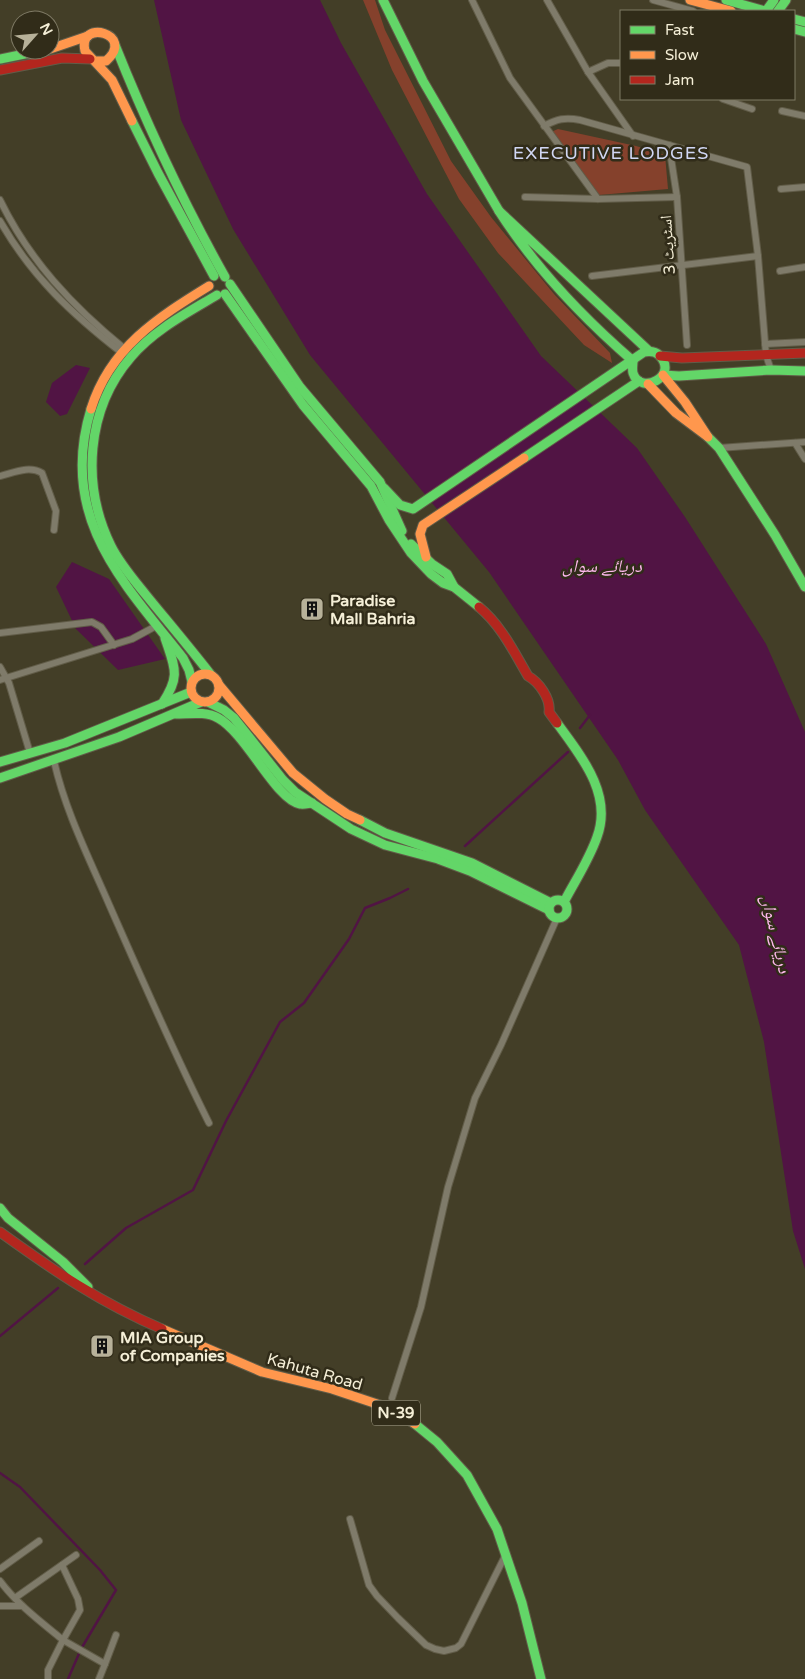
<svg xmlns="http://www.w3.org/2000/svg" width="805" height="1679" font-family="'Varela Round','Noto Naskh Arabic',sans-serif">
	<rect width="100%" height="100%" fill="#433e27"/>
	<g fill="#85412c">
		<path d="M363,0h12l10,30 66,131 40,56 63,77 56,59 2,10 -28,-18 -86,-92 -39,-54 -67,-129z"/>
		<path d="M558,129l78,17 29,9 3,34 -69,6 -48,-63z"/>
	</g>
	<g fill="#511444">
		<path d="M154,0h166l21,43 86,151 114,162 96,92 48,69 81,127 39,88v537l-12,-38 -29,-189 -25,-97 -94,-135 -27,-50 -129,-188 -179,-217 -77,-126 -52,-109z"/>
		<path d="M76,365l14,3 -23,46 -7,2 -14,-14 6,-19z"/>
		<path d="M72,562l37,17 56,80 -47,11 -42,-41 -20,-42z"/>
	</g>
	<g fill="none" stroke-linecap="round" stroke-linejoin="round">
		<g stroke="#511444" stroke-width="2.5">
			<path d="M580,728l10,-13"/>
			<path d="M465,846l103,-94"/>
			<path d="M85,1264l41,-36 67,-38 33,-69 54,-99 24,-19 45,-64 16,-31 25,-10 18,-9"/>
			<path d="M0,1336l58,-48"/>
			<path d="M0,1473l20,14 80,83 16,20 -35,59 -13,30"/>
		</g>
		<g stroke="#615c48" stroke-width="8">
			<g id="street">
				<path d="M472,0l38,78 88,121"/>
				<path d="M547,0l41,72 45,64"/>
				<path d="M653,0l40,11"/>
				<path d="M588,72l20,-9h13"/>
				<path d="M723,99l29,10"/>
				<path d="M782,111l23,5"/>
				<path d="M544,126c13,-7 21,-9 36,-6l167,47 11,89 8,99 5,15"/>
				<path d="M669,145l8,52 10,148"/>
				<path d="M781,189l24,-2"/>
				<path d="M525,197l73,2 79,-2"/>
				<path d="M0,200c29,60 73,107 125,149"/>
				<path d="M0,221c32,56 72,93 122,132"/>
				<path d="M780,271l25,-4"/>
				<path d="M592,276l166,-20"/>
				<path d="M765,344l40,-2"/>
				<path d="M795,443l10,16"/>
				<path d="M719,448l86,-6"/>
				<path d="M0,476c13,-3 29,-11 42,-3l14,38 -2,19"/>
				<path d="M0,633l92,-11 9,5 13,18"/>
				<path d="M0,667l9,16 21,70"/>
				<path d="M0,680l132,-41 26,-14"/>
				<path d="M54,761c11,49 34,95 54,141 33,75 65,149 101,221"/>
				<path d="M392,1398l29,-91 27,-120 27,-89 26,-53 56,-127"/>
				<path d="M350,1519l19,66 8,11 21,22 28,27 9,4 9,2 12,-3 5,-4 44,-88"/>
				<path d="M0,1569l39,-28"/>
				<path d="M0,1581c17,23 41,41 63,59l17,-30 -2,-11 -16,-34"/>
				<path d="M15,1598l61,-43"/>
				<path d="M0,1606h22"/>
				<path d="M48,1679v-9l15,-30 42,24 11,-29"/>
				<path d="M99,1679l6,-15"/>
			</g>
		</g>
		<g stroke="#615c48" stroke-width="11">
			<g id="fast">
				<path d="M383,0l40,81 76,130"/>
				<path d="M726,0l39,11"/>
				<path d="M766,11l8,-11"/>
				<path d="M778,11l8,-11"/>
				<path d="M794,19l11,3"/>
				<path d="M794,29l11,3"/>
				<path d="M115,45c32,80 68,157 110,232"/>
				<path d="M0,59l44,-9"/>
				<path d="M132,121l26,52 56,103"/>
				<path d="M230,284l70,103 80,95 22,49"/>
				<path d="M225,294l78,111 68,81 18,34 22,33 20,21 12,9 11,4 25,20"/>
				<path d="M633,361c-52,-45 -97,-92 -134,-150l150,140"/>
				<path d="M663,375l16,1 92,-6 34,1"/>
				<path d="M91,409c-33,108 31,172 92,249l6,12 3,12"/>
				<path d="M708,437l11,11 56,87 30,52"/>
				<path d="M524,458l115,-77"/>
				<path d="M384,488l16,17 13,4 231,-157c6,-1 11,-1 15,3 21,21 -19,41 -26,18 -1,-4 0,-9 0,-12"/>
				<path d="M411,544l21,20 15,10 7,13"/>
				<path d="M211,675c-21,-27 -43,-53 -65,-80 -12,-15 -26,-31 -35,-49 -30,-61 -25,-137 20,-189 23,-27 56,-44 86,-62"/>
				<path d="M208,702l16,8 10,8 49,62 12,12 56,37 34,16 53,14 32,12 79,39"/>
				<path d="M162,704c19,-28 13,-36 3,-66"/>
				<path d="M176,714c13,0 30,-3 42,4 28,15 58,82 82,86 4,1 9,-1 12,-1"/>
				<path d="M557,723c24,33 56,71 40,114 -8,23 -22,44 -33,65"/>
				<path d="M0,762l65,-19 126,-51"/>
				<path d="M0,778l119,-41 82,-35"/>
				<path d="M360,820l25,13 87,30 79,40"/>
				<circle cx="558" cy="909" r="9"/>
				<path d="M0,1208l8,10 55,44 25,25"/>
				<path d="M415,1424l22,18 30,33 30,54 25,74 19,76"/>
			</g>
		</g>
		<g stroke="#615c48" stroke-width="11">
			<g id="slow">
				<path d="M690,0l41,11"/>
				<path d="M50,49l38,-13"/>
				<path d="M95,61h11c31,-27 -29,-43 -21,-10l27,29 20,41"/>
				<path d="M648,384l28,29 32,24 -23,-35 -22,-27"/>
				<path d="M91,409c19,-61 66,-91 118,-123"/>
				<path d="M426,557l-6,-23 3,-9 101,-67"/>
				<circle cx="205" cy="688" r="14"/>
				<path d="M219,685l74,88 32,26 22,15 13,6"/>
				<path d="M162,1329l100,43 70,17 57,19 26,16"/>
			</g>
		</g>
		<g stroke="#615c48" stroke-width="11">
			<g id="jam">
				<path d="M0,70l62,-12 28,1"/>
				<path d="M660,356l22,2 123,-5"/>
				<path d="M479,607c22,18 35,45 49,69 11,6 23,23 21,36l8,11"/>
				<path d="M0,1232c54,39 101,71 162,97"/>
			</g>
		</g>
		<use href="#street" stroke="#7f7b6a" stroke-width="6"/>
		<use href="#fast" stroke="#63d668" stroke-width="9"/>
		<use href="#slow" stroke="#ff974d" stroke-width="9"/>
		<use href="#jam" stroke="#b3261e" stroke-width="9"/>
	</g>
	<defs>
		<g id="building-square" transform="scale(1.25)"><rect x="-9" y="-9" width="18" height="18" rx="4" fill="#b7b199" stroke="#312c19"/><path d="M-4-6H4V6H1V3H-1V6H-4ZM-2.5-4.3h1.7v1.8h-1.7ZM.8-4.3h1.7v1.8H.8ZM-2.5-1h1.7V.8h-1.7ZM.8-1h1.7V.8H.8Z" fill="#111"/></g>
	</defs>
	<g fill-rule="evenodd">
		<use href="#building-square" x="312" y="609"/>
		<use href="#building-square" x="102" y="1346"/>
	</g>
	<g text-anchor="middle" stroke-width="5" stroke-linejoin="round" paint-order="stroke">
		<rect fill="#312c19" stroke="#bab49e" stroke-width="1" x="372" y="1400.5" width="48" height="25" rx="4"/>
		<g font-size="15" font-weight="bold" fill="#f5efd7">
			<text x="396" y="1418">N-39</text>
		</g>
		<g font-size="16" fill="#f5efd7" stroke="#312c19">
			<text transform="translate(667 245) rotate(-94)" y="6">اسٹریٹ 3</text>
			<text transform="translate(315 1371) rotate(16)" y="6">Kahuta Road</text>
		</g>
		<g font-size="16" font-weight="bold" fill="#f5efd7" stroke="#312c19" text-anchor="start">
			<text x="330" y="606">Paradise<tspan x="330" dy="18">Mall Bahria</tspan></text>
			<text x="120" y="1343">MIA Group<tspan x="120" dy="18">of Companies</tspan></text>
		</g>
		<g font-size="18" letter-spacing="1" fill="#d1d7f4" stroke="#312c19">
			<text x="611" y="159">EXECUTIVE LODGES</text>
		</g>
		<g font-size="18" font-style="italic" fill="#feb8ed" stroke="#312c19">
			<text x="602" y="572">دریائے سواں</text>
			<text transform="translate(776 934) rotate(77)" y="6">دریائے سواں</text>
		</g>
	</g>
	<rect x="620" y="10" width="175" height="90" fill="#312c19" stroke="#7f7a65"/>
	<rect x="630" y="26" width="25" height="8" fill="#63d668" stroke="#7f7a65"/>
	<text x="665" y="35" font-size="15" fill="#f5efd7">Fast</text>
	<rect x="630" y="51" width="25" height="8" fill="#ff974d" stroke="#7f7a65"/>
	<text x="665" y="60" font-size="15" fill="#f5efd7">Slow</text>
	<rect x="630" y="76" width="25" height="8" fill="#b3261e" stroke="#7f7a65"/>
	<text x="665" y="85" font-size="15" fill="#f5efd7">Jam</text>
	<g transform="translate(35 35) rotate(63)"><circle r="24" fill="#312c19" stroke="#7f7a65"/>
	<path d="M0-4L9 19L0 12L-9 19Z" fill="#b7b199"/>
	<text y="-8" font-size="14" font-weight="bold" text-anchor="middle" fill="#f5efd7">N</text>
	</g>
</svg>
